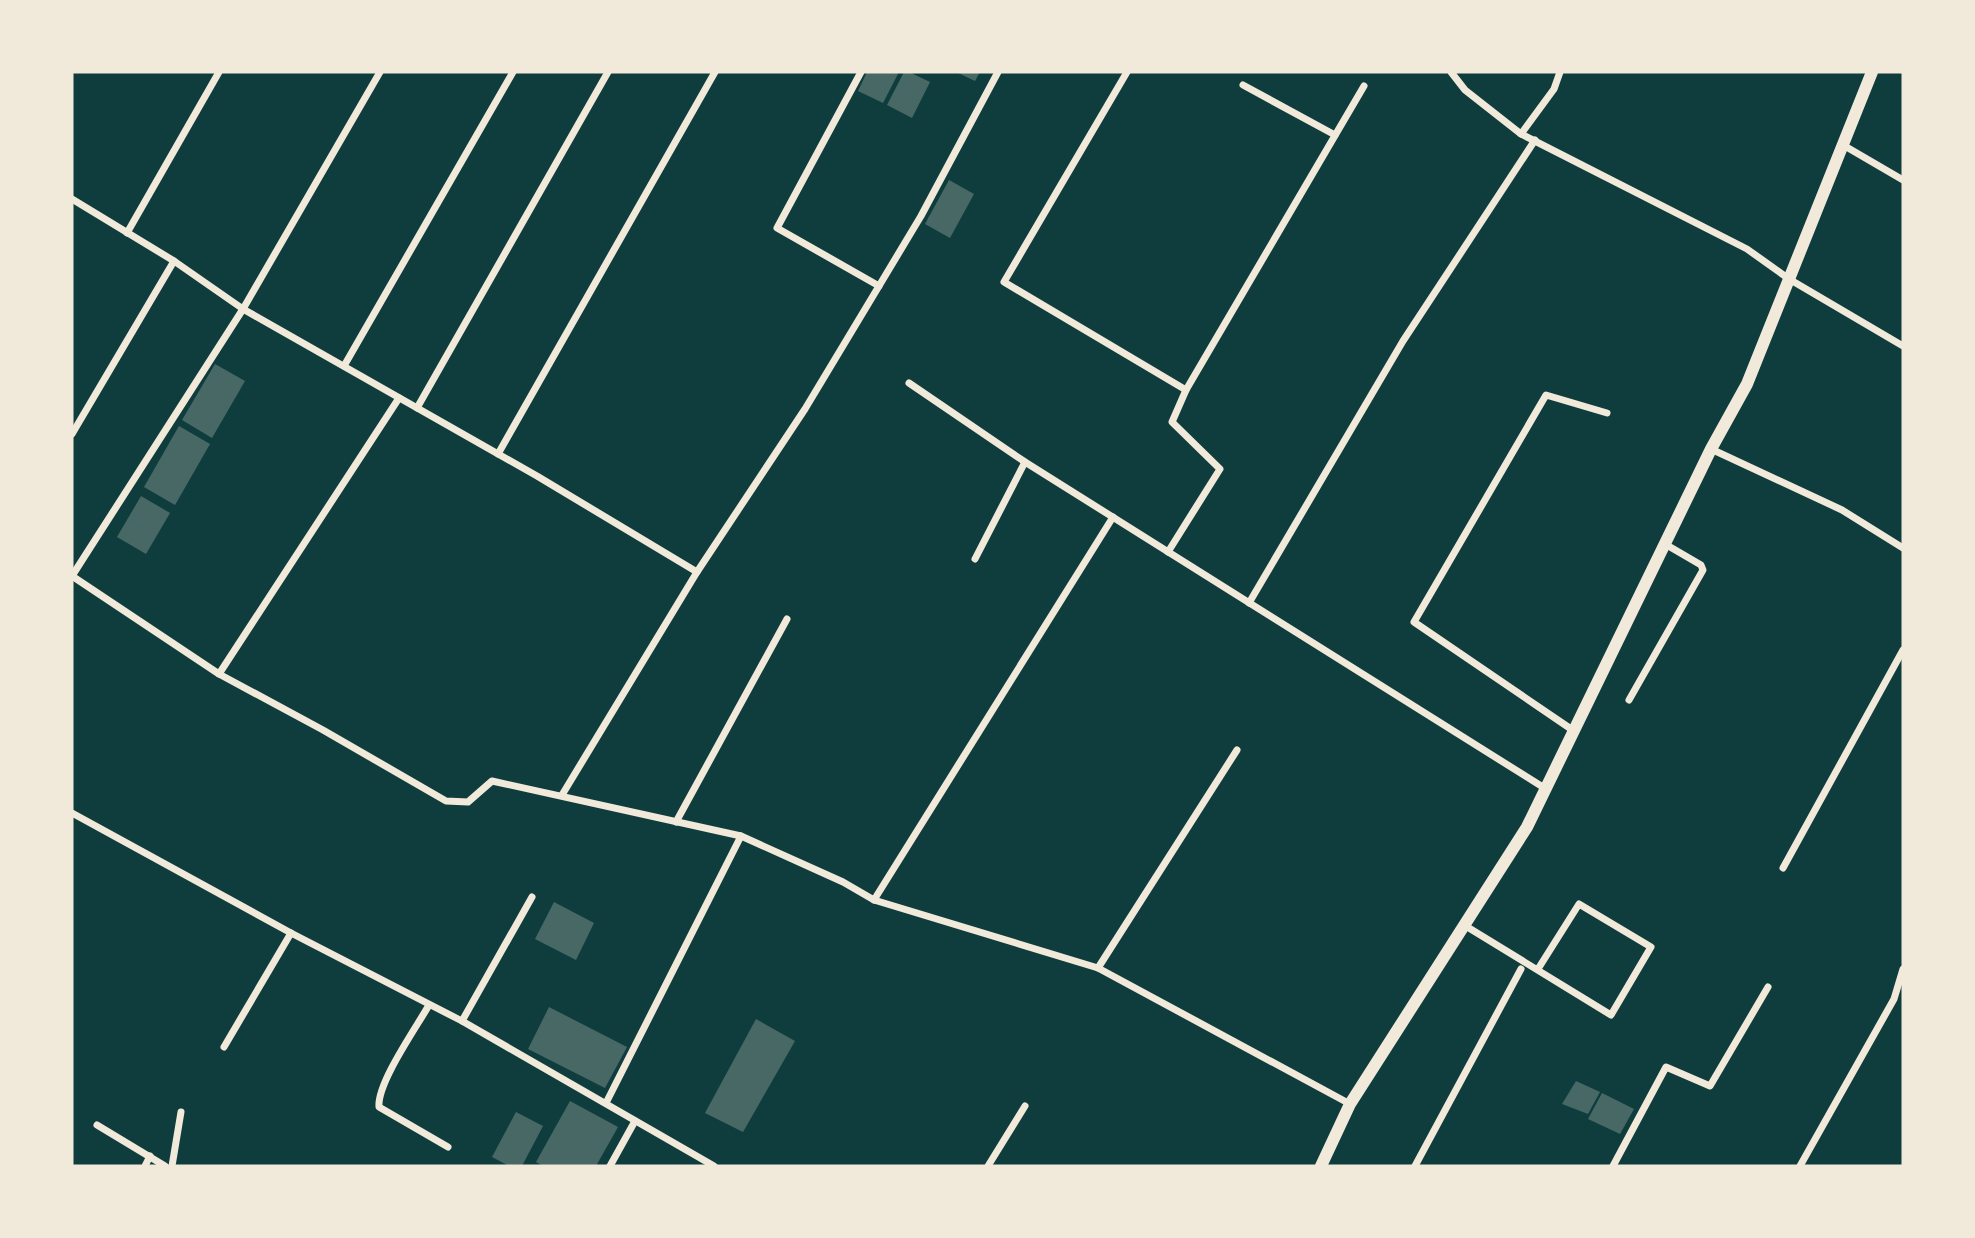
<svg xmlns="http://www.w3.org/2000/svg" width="1975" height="1238" font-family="Overpass,sans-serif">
	<rect width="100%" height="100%" fill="#0f3d3e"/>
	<g fill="#486865">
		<path d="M867,72h32l-16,31 -25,-12z"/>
		<path d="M904,72h5l21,10 -18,36 -25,-13z"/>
		<path d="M956,72h24l-5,9z"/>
		<path d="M949,180l25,14 -24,44 -25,-14z"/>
		<path d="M215,364l30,17 -33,57 -30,-18z"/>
		<path d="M179,426l31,18 -35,61 -31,-18z"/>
		<path d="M141,496l29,17 -24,41 -29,-17z"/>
		<path d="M554,902l40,21 -18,37 -41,-21z"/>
		<path d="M549,1007l78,40 -22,41 -77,-39z"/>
		<path d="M756,1019l39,22 -52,91 -38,-19z"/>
		<path d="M1576,1081l24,11 -12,22 -26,-10z"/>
		<path d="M1602,1093l32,16 -14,25 -32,-15z"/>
		<path d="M570,1101l48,26 -22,39h-53l-7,-4z"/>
		<path d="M516,1112l27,14 -21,40h-13l-17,-9z"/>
	</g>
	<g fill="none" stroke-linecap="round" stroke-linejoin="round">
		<g stroke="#f1e9da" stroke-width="7">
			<path d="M861,72l-84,156 102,58"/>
			<path d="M1127,72l-123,210 182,108"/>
			<path d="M1451,72l14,18 56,44 226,115 42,30 114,67"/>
			<path d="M1243,85l92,50"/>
			<path d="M1521,134l33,-45 6,-17"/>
			<path d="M1843,145l60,35"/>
			<path d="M72,199l102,62 69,48 294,167 160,96"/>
			<path d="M127,233l92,-161"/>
			<path d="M344,366l169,-294"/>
			<path d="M909,383l116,79 521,327"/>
			<path d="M417,408l191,-336"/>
			<path d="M72,434l102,-173"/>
			<path d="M1711,449l131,61 61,38"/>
			<path d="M498,454l217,-382"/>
			<path d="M1168,552l52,-83 -48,-47 14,-32 178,-304"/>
			<path d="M975,559l50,-97"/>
			<path d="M72,576l147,98 104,56 123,71 22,1 24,-21 249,55 102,46 31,18 224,68 252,136"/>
			<path d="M72,576l171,-267 137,-237"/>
			<path d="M1249,603l154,-262 132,-201"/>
			<path d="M219,674l180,-276"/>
			<path d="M1629,700l74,-130 -2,-5 -36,-21"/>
			<path d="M1574,731l-160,-109 132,-227 61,18"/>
			<path d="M562,795l135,-223 108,-163 74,-123 42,-70 77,-144"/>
			<path d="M72,813l219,120 171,88 252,145"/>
			<path d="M676,822l111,-203"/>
			<path d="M1783,868l120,-218"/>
			<path d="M874,900l239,-383"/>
			<path d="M1464,925l147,90 40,-68 -72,-43 -41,65"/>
			<path d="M1098,968l139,-218"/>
			<path d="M429,1005c-13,23 -52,78 -50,102l69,40"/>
			<path d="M462,1021l70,-124"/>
			<path d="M224,1047l67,-114"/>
			<path d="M606,1103l135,-267"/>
			<path d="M97,1125l68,41"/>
			<path d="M145,1166l5,-10"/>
			<path d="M172,1166l9,-54"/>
			<path d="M610,1166l25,-45"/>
			<path d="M988,1166l37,-60"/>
			<path d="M1415,1166l106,-197"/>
			<path d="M1613,1166l53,-99 44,19 58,-99"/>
			<path d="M1800,1166l94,-167 9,-30"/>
		</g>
		<path stroke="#f1e9da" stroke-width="12" d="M1321,1166l29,-62 177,-277 184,-378 36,-65 125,-312"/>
	</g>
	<rect width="1975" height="1238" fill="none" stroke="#f1e9da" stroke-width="147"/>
</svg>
